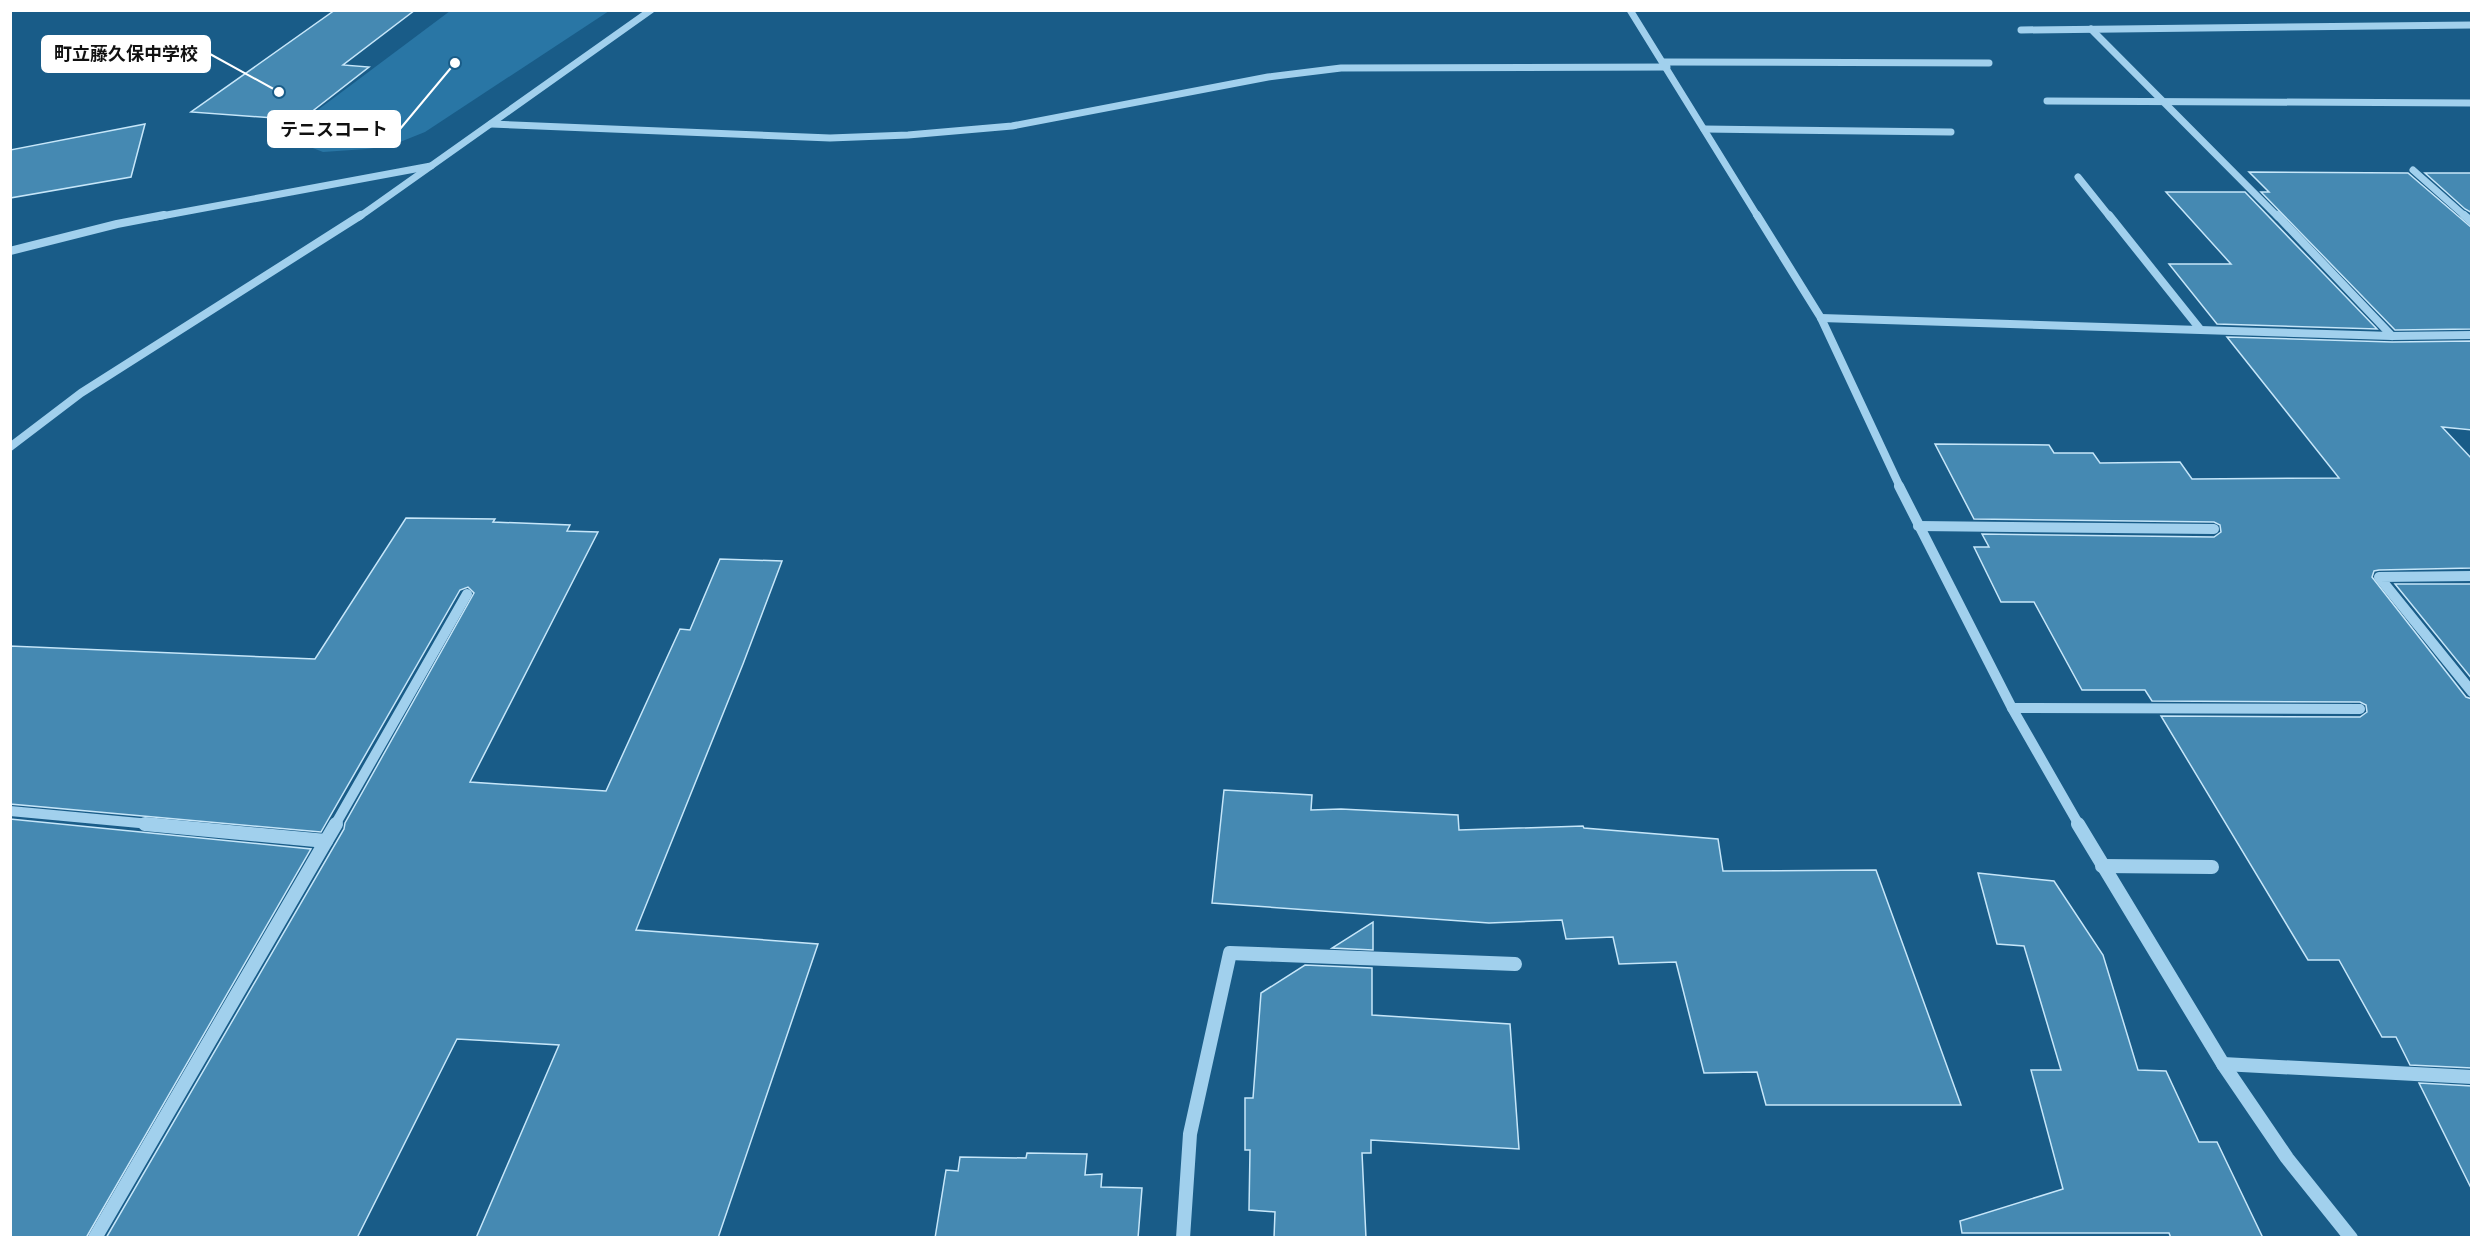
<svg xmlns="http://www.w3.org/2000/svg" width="2482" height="1248" font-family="Commissioner,'Noto Sans JP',sans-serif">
	<rect width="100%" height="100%" fill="#195c88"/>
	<path fill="#2976a5" d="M450,11h159l-184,121 -35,14 -24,3 -43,3 -18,-7 -5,-11 11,-19z"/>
	<g fill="#4589b2" stroke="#c6e6f9" stroke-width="1.5">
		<path d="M335,10h80l-72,55 26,2 -68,53 -110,-8z"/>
		<path d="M145,124l-14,53 -121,21v-48z"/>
		<path d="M2249,172l159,1 64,55v101l-77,1 -134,-138h8z"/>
		<path d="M2425,173h47v40l-7,-4z"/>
		<path d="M2166,192h79l132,137 -160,-5 -48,-60h62z"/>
		<path d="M2227,337l165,5 80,-1v89l-30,-3 30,32v109l-93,2 -5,1 -2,6 94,120 6,2v369l-62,-3 -14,-28h-14l-43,-77h-31l-147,-244 199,1 7,-5 -1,-7 -6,-3 -208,-1 -7,-11h-63l-48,-88h-33l-27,-55h15l-7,-13 232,3 7,-5 -1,-7 -6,-3 -240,-3 -39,-75 114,1 5,8h39l7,10 80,-1 12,17 147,-1z"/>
		<path d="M406,518l89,1 -2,3 77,3 -3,6 31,1 -128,250 136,9 74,-162 10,1 30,-71 62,2 -39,103 -107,266 182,14 -100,294h-242l83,-193 -102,-6 -100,199h-251l238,-409 1,-6 129,-230 -6,-6 -8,3 -139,242 -311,-28v-158l305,13z"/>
		<path d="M2395,584h77v95z"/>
		<path d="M1224,790l88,5 -1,15 30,-1 117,6 1,15 124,-4 1,2 134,11 5,32 153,-1 85,235h-195l-9,-33 -53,1 -28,-111 -57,2 -6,-27 -47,2 -4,-19 -73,3 -277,-20z"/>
		<path d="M10,819l301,30 -225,389h-76z"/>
		<path d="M1978,873l76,8 49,74 35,115 28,1 33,71h18l46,96h-92l-2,-5h-207l-2,-12 103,-32 -32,-119h30l-37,-124 -27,-2z"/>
		<path d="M1373,922v28l-41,-2z"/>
		<path d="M1305,965l67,3v47l138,9 9,125 -148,-9v13h-9l4,85h-92l1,-26 -26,-2 1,-60h-5v-52h8l8,-105z"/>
		<path d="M2419,1083l53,3v104z"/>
		<path d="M1027,1153l60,1 -2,21 17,-1 -1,13 41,1 -4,50h-203l11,-68 12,1 2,-14 66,1z"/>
	</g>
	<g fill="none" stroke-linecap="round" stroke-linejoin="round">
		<g stroke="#a1d0ed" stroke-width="7">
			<path d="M1630,10l128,207"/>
			<path d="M2091,29l187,188"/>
			<path d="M2021,30l451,-5"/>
			<path d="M1664,62l325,1"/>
			<path d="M2047,101l425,2"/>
			<path d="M491,124l339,14 78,-3 104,-9 256,-49 73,-9 326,-1"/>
			<path d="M1704,129l247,3"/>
			<path d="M2413,170l53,47"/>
			<path d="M2078,177l32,40"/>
			<path d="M156,217l275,-51"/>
			<path d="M359,217l292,-207"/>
		</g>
		<g stroke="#a1d0ed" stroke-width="8">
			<path d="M1757,215l64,103 79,169"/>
			<path d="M2109,215l91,114"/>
			<path d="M2277,215l115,121"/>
			<path d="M2464,215l8,7"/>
			<path d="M10,251l107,-27 47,-9"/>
			<path d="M1821,318l571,18 80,-1"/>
			<path d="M10,447l71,-54 280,-178"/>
		</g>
		<g stroke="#a1d0ed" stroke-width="10">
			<path d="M1899,486l113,222 67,117"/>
			<path d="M1918,526l296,3"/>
			<path d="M2472,576l-93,1 93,115"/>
			<path d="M2012,708l348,1"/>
			<path d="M10,811l151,14"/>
			<path d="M335,825l132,-231"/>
		</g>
		<g stroke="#a1d0ed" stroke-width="14">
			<path d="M2078,824l145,240 64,94 64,80"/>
			<path d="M326,841l10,-17"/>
			<path d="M2102,866l110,1"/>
			<path d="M2223,1064l249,13"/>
			<path d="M95,1238l231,-397 -181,-17"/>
			<path d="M1183,1238l7,-104 40,-181 285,11"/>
		</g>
	</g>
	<path fill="none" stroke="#fff" stroke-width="2" d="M279 92L210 54M455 63L400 129"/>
	<g fill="#fff" stroke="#195c88" stroke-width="2">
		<circle cx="279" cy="92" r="6"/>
		<circle cx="455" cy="63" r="6"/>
	</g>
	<g fill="#fff" stroke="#fff" stroke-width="2">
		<rect x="42" y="36" width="168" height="36" rx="6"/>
		<rect x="268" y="111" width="132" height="36" rx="6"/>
	</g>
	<g font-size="18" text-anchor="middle" font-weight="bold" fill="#111">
		<text x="126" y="60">町立藤久保中学校</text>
		<text x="334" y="136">テニスコート</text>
	</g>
	<rect width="2482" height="1248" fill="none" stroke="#ffffff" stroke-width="24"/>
</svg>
